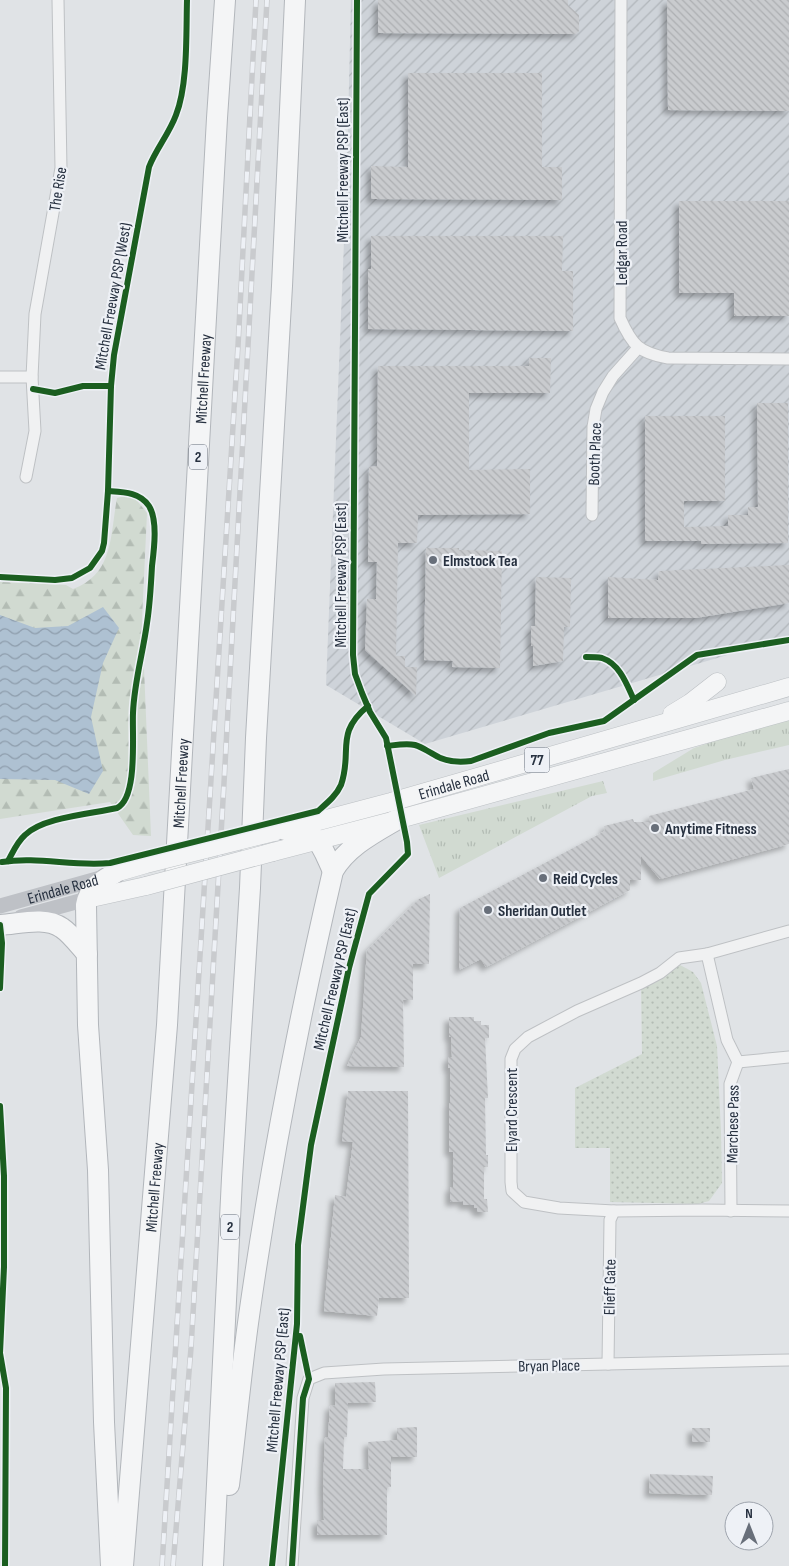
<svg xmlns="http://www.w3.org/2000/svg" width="789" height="1566" font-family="'Sofia Sans Condensed',sans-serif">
	<defs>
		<pattern id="industrial-furrows" width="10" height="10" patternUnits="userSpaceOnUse" patternTransform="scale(1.25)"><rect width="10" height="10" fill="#ced3d9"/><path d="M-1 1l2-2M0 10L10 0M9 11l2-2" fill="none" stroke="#b1b6bb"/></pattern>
		<pattern id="grass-tufts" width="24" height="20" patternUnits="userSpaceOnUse" patternTransform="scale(1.25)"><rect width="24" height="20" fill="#d1dad1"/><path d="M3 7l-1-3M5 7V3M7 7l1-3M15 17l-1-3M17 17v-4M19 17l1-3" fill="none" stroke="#b3bcb4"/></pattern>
		<pattern id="forest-firs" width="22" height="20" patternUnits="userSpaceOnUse" patternTransform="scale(1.25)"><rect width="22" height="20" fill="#d1dad1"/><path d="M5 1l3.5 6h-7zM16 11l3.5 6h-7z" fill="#b3bcb4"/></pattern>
		<pattern id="park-dots" width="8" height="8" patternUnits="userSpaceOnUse" patternTransform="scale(1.25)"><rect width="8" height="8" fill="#d1dad1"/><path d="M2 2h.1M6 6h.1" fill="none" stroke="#b3bcb4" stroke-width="1.8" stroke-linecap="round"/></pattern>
		<pattern id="water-waves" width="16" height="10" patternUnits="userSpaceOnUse" patternTransform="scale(1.25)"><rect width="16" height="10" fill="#aec1d2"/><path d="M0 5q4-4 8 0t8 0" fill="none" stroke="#8e9dac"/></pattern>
		<pattern id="building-back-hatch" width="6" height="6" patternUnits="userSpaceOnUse" patternTransform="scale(1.25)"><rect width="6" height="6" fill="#c9cbce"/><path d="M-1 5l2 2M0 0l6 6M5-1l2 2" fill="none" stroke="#adafb2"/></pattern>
		<filter id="shadow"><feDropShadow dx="-4.5" dy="4.5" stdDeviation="2.5" flood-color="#0004"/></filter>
	</defs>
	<rect width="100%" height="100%" fill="#e0e3e6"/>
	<path fill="url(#industrial-furrows)" d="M351,0h438v637l-364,107 -99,-59 21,-517z"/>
	<g fill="url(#grass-tufts)">
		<path d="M789,719v26l-64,15 -72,21v-8l41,-25 44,-15z"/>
		<path d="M603,781l4,12 -15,3 -153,82 -20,-53z"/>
	</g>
	<path fill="url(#forest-firs)" d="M126,496l8,1 13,16 -5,107 9,216 -18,-1 -23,-33 -110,17v-237l66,3 7,4c41,-15 37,-54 44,-91z"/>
	<path fill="url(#park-dots)" d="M680,965l13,7 8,11 16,63 4,86 1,51 -13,18 -11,3 -88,-2v-54h-35v-60l67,-34 -1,-71 11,-3z"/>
	<path fill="url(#water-waves)" d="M103,607l16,21 -16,35 -12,54 12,54 -14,23 -34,-14 -55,-1v-164l35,13 33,-2z"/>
	<g fill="url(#building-back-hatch)" filter="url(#shadow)">
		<path d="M378,0h190v5l11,10v16l-3,3 -198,-1z"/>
		<path d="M667,0h122v111l-121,-1z"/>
		<path d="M408,73h134v94h20v33l-191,-1v-33l37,1z"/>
		<path d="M679,201h110v115h-55v-23h-55z"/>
		<path d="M371,236h192l-1,35h11v60l-205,-2v-60h3z"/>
		<path d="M529,358h22l-1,35h-81v77l61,-1v45l-112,1 -1,28h-19l-2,113h9v11h12l-1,29 -51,-46 2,-51h9l1,-37h-9l1,-95 8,-1 1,-100h151z"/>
		<path d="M757,403h31v140l-87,1v-3h-56v-125h80v85h-41v26l44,-1v-11h20v-8h10z"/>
		<path d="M426,548h33v2l43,1 -2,117 -48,-1 1,-6 -29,-1z"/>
		<path d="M789,565v38l-93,15h-88v-41l50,3 1,-9z"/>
		<path d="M536,577l35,1 -1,49h-6l-1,34 -30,5v-20h-2v-20h4z"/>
		<path d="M789,769v75l-129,35 -19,-23v24h-11v10l-144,77 -5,-8 -22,11 1,-62 145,-77 -1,-5 29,-7 1,3h15v-6l105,-27 -3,-11z"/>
		<path d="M430,894l-1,70h-16v36h-10l1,67 -57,-1 14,-29 6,-87 52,-51z"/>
		<path d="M449,1017h25v4h7v4h8v13h-4l3,60h-3l1,57h2v12h-4v32h3l1,13h-11v-4h-3v-3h-11v-4l-13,1v-15h3v-35h-4v-49h1v-35h-2v-11h4l-1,-20h-2z"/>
		<path d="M348,1091h60l1,207h-30l-2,18 -53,-5 11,-116 11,2 7,-55 -11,-1z"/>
		<path d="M375,1382l1,20 -28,1 -1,34h-3l-1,32h26l-1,-27 29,-2v-12l20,-1v30h-26v30h-4v48h-70v-15h7l-1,-34 2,-49 3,1 2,-33 5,1v-23z"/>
		<rect x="692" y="1428" width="18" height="14"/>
		<path d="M650,1474l63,2 -1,19 -63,-2z"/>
	</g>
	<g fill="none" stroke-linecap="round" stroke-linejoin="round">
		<g stroke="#bec1c4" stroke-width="13">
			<g id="street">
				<path d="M621,0l-1,318c12,27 19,35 48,40l121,1"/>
				<path d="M0,377h32"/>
				<path d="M26,477l9,-46 -3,-54 3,-63 26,-146 -3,-168"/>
				<path d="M592,515l1,-88 3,-18 7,-17 10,-16 25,-28"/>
				<path d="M789,931l-82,23 -28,4 -19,15 -19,10 -64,28 -49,26 -13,12 -4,10v123l1,9 12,11 35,6 55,3 88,-1 87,1"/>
				<path d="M707,954l20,86 11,22 -8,22 1,127"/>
				<path d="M738,1062l51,-5"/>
				<path d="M608,1364l2,-144 4,-9"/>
				<path d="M292,1566l11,-168 6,-19 15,-6 60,-4 405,-9"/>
			</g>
		</g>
		<g stroke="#bcc0c4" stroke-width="19">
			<g id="primary">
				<path d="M672,714l18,-11 27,-21"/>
				<path id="s2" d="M285,830l106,-28 398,-115"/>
				<path d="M273,852l123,-32 393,-109"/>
				<path d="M115,873l31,-9"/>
				<path d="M87,899l59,-13"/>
			</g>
		</g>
		<g stroke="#b2b6bb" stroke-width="22">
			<g id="highway">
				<path d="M285,830c35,3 34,11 48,41"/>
				<path d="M0,925c19,-1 45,-9 62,3 9,6 17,17 25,26"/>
				<path d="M229,1485c7,-56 12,-113 20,-169 21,-149 50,-298 84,-445 14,-24 39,-37 63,-51"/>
				<path d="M111,1566l-7,-144 -6,-252 -10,-145 -2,-120c3,-17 14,-23 29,-32"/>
				<path id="s3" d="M123,1566l44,-541 50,-907 8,-118"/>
				<path d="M213,1566l19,-388 18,-290 6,-150 26,-452 13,-286"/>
			</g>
		</g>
		<use href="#street" stroke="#f0f1f2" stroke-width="11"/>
		<g stroke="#bec1c6" stroke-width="15">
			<path id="s1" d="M0,906l104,-29"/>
			<path d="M21,917l66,-18"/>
		</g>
		<use href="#primary" stroke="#f4f5f6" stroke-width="18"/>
		<use href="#highway" stroke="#f4f5f6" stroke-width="20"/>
		<g stroke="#c9cbce" stroke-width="5.5">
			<g id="rail">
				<path d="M162,1566l76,-1220 18,-346"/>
				<path d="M173,1566l18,-218 33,-565 43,-783"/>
			</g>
		</g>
		<use href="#rail" stroke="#eef1f6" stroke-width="4" stroke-dasharray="11" stroke-linecap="butt"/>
		<g stroke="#bcc0c4" stroke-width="19" stroke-linecap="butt">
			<g id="primary-bridge">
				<path d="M146,864l128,-32"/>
				<path d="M146,886l127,-34"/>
			</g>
		</g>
		<use href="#primary-bridge" stroke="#f4f5f6" stroke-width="18"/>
		<g stroke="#eef1f6" stroke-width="9">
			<g id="cycleway">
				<path d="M33,389l22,4 28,-7h28"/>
				<path d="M0,577l55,3 17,-2 18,-10 12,-17 2,-8 4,-52 3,-105 3,-31 35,-188c7,-18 20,-33 27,-52 12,-31 10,-80 11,-115"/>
				<path d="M586,657c5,0 11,0 16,1 18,6 25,27 32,42"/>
				<path d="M387,746c9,-1 19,-3 28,-1 7,2 12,6 18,9 12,8 24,9 38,7l78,-28 55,-12 93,-66 92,-15"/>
				<path d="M8,861c5,-9 9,-19 17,-26 18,-18 66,-21 92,-27 21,-10 15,-73 16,-95 1,-30 10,-60 14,-90 3,-19 4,-38 5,-57 2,-16 6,-46 -3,-60 -9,-14 -26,-14 -41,-15"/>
				<path d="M2,862c36,-6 72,5 108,1l208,-52c9,-8 18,-15 23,-26 12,-34 -7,-51 27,-79"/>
				<path d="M0,925l2,18 -2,45"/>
				<path d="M0,1106l4,70v91l-4,86 6,35 -1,178"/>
				<path d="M272,1566l25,-242 1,-79 13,-100 38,-177 20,-74 39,-40 -1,-12 -21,-104 -16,-26 -8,-19 -7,-19 -2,-19 4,-655"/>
				<path d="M292,1566l11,-168 6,-19 -9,-43"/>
			</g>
		</g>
		<use href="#cycleway" stroke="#1b5e20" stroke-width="6"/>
	</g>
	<g fill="#686f7a" stroke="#eef1f6" stroke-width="2">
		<circle cx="433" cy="560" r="5"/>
		<circle cx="655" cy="828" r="5"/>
		<circle cx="543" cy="878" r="5"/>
		<circle cx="488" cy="910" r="5"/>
	</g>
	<g text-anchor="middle" stroke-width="4.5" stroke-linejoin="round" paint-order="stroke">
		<g fill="#eef1f6" stroke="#636b77" stroke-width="1">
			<rect x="189" y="444.5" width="18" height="25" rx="4"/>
			<rect x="524.5" y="747.5" width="25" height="25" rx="4"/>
			<rect x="221" y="1214.5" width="18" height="25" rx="4"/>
		</g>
		<g font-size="15" font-weight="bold" fill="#273140">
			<text x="198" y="462">2</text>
			<text x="537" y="765">77</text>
			<text x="230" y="1232">2</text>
		</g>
		<g font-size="16" fill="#273140" stroke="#eef1f6">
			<text transform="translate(342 170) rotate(-90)" y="6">Mitchell Freeway PSP (East)</text>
			<text transform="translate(57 189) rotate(-81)" y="6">The Rise</text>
			<text transform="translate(621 253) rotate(-90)" y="6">Ledgar Road</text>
			<text transform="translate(112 296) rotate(-80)" y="6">Mitchell Freeway PSP (West)</text>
			<text dy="6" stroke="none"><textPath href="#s3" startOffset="1190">Mitchell Freeway</textPath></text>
			<text transform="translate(594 454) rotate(-88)" y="6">Booth Place</text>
			<text transform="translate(340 575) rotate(-90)" y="6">Mitchell Freeway PSP (East)</text>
			<text dy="6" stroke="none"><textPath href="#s3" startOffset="785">Mitchell Freeway</textPath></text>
			<text dy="6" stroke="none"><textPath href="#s2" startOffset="175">Erindale Road</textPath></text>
			<text dy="6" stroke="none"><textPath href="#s1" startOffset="65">Erindale Road</textPath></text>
			<text transform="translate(334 979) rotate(-77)" y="6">Mitchell Freeway PSP (East)</text>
			<text transform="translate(511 1110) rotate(-90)" y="6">Elyard Crescent</text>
			<text transform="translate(732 1124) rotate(-89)" y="6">Marchese Pass</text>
			<text dy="6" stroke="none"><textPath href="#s3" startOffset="380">Mitchell Freeway</textPath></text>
			<text transform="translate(609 1287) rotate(-89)" y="6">Elieff Gate</text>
			<text transform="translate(549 1365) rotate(-1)" y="6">Bryan Place</text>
			<text transform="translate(277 1380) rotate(-85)" y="6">Mitchell Freeway PSP (East)</text>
		</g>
		<g font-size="16" font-weight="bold" fill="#273140" stroke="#eef1f6" text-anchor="start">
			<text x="443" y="566">Elmstock Tea</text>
			<text x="665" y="834">Anytime Fitness</text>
			<text x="553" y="884">Reid Cycles</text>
			<text x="498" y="916">Sheridan Outlet</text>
		</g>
	</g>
	<g transform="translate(749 1526)"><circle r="24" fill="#eef1f6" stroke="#9ea4ad"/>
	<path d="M0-4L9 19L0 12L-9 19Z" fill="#686f7a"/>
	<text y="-8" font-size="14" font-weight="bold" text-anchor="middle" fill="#273140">N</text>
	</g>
</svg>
